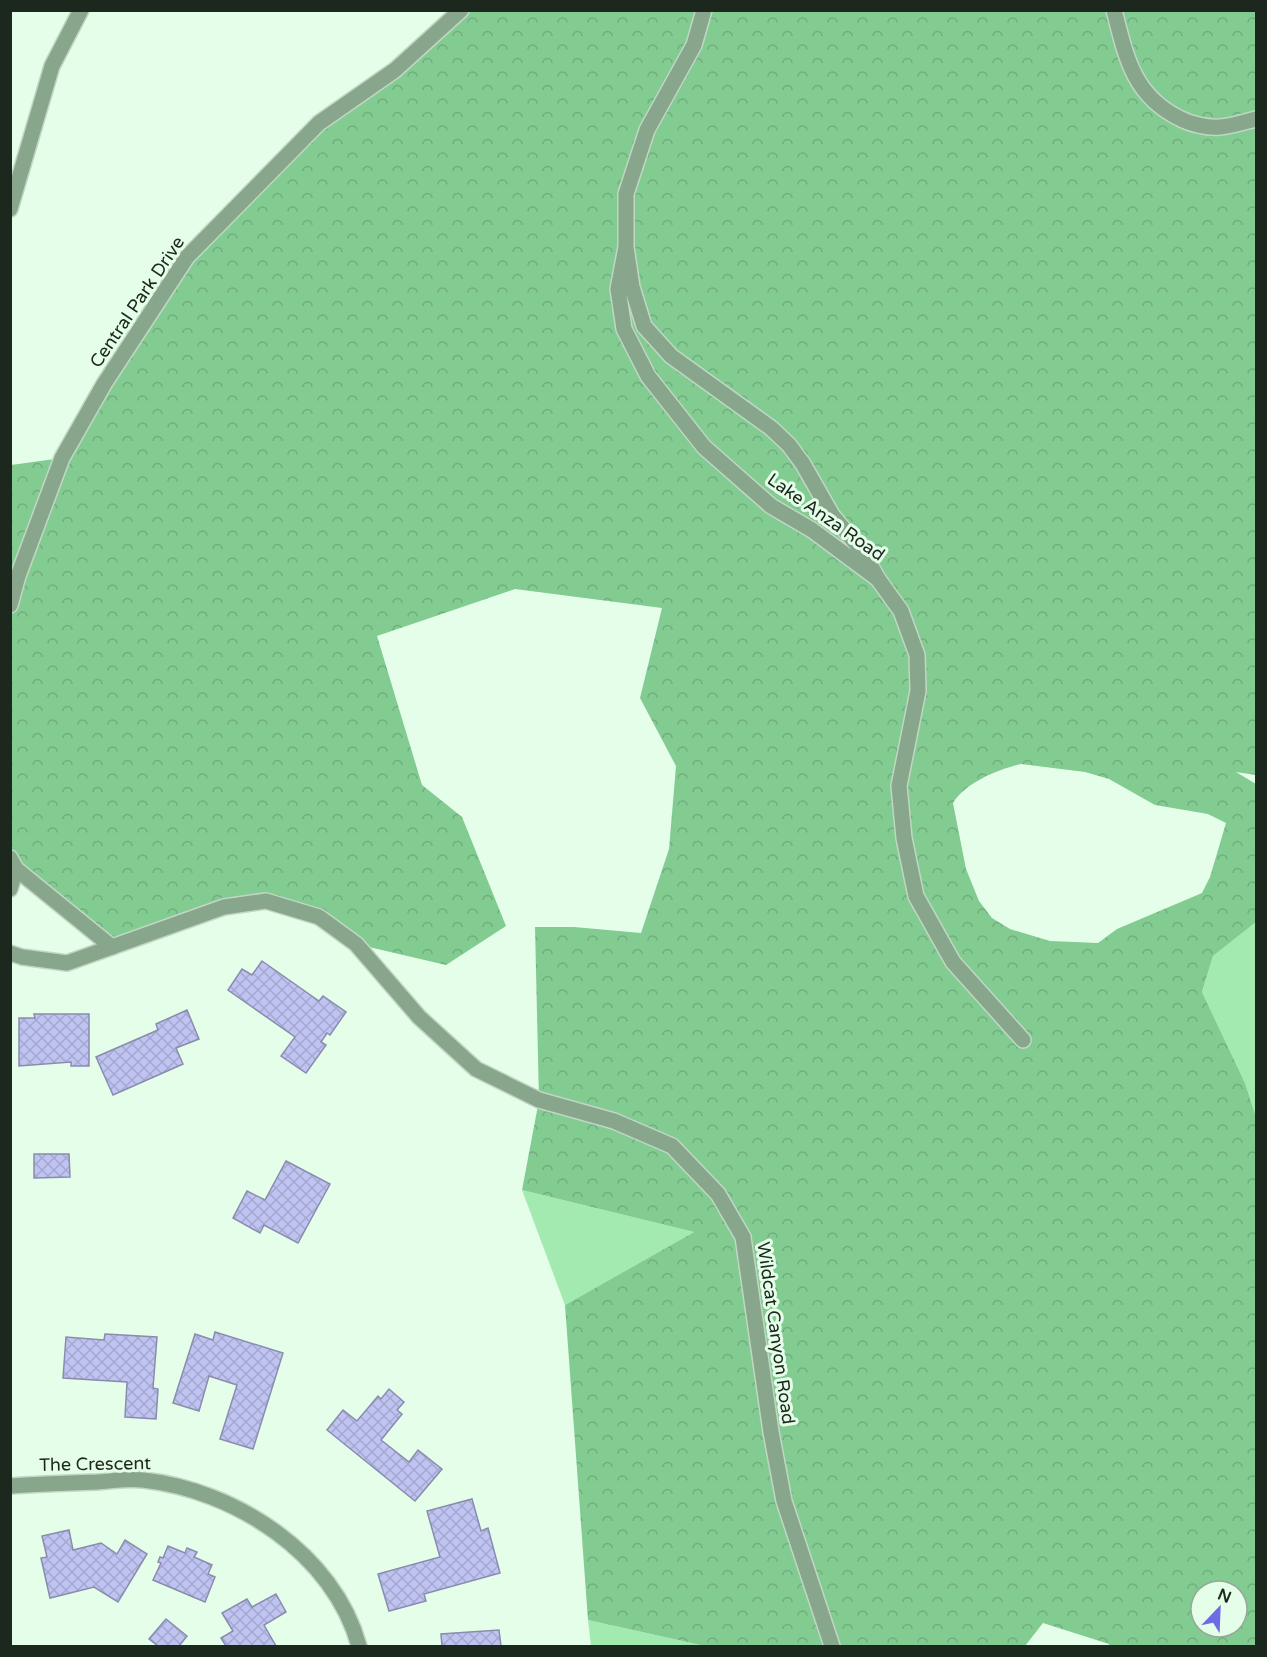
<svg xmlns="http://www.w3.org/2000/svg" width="1267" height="1657" font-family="'Varela Round',sans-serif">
	<defs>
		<pattern id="forest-crowns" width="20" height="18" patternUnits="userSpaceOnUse" patternTransform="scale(1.5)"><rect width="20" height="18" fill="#82cb91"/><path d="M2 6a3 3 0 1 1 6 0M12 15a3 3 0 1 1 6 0" fill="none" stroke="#70ae7d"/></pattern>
		<pattern id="building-cross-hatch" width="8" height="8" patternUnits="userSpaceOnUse" patternTransform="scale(1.5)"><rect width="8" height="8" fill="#bfc3f2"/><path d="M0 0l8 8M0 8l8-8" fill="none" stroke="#a4a8cf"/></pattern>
	</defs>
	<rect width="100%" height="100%" fill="#e5fee9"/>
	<g fill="#a3eab0">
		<path d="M1256,922v195l-11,-34 -43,-91 11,-36z"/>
		<path d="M522,1190l172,42 -129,73z"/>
		<path d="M588,1620l117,26h-114z"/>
	</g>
	<path fill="url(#forest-crowns)" fill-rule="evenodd" d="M461,11h795v764l-20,-3 20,12v138l-43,34 -11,36 43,91 11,34v529h-147v-2l-66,-21 -18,23h-320l-117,-26 -23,-315 129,-73 -172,-42 17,-90 -4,-173h39l67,6 28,-84 7,-83 -36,-68 22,-90 -147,-19 -138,47 45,149 40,32 44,109 -60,39 -90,-21 -37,-27 -53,-16 -154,46 -95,-77 -6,19v-424l51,-7 125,-201 132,-134zM1021,764l64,8 24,7 46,26 53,9 18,9 -16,54 -8,16 -85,36 -19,14 -48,-2 -40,-12 -18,-11 -13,-17 -13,-32 -13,-66c13,-21 46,-34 68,-39zM1201,1591h36v36h-36z"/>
	<g fill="url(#building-cross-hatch)" stroke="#898cac" stroke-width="1.5">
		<path d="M262,961l57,40 4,-5 23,16 -16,23 -3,-2 -6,9 5,3 -20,28 -25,-17 14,-19 -67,-47 14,-21 10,6z"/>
		<path d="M187,1010l12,29 -23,9 7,16 -70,31 -17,-38 62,-27 -2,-6z"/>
		<path d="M34,1014h55v52h-18v-4l-52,4v-48h16z"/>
		<path d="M34,1154h35l1,23 -36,1z"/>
		<path d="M286,1161l44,23 -32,59 -34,-18 -4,8 -27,-15 14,-27 18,9z"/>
		<path d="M215,1332l68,21 -30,96 -33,-10 17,-54 -28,-9 -10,35 -26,-8 22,-69 18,6z"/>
		<path d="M105,1334l52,3 -4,51 5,1 -2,30 -31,-2 2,-35 -64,-4 3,-41 38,3z"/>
		<path d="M389,1389l15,13 -7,8 5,4 -21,26 28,22 9,-12 24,19 -27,32 -88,-71 16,-20 14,11 21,-25 3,3z"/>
		<path d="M472,1499l9,32 7,-3 12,45 -76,21 2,7 -37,10 -11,-37 62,-17 -13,-46z"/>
		<path d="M69,1530l4,20 28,-7 16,11 8,-14 22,14 -29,48 -24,-15 -44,11 -9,-40 6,-1 -5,-21z"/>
		<path d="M168,1546l17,7 2,-5 10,4 -3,5 18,8 -4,9 7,3 -10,25 -52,-22 8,-17 -3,-1 2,-5 3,1z"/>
		<path d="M276,1594l10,18 -22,13 12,21h-50l-5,-8 12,-7 -11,-18 25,-14 5,8z"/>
		<path d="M166,1619l21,17 -8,10h-21l-9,-7z"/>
		<path d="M499,1630l2,16h-59l-1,-12z"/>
	</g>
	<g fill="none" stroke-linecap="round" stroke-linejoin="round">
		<g stroke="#c1d7c4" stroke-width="18">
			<g id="service">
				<path d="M1114,10c12,47 19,85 65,108 11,6 28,10 41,9 12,-1 24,-5 36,-8"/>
				<path d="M626,247l-8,42 6,40 24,47 56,71 67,59 41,24 66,49 -15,-27 -31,-37 -29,-51 -14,-19 -18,-17 -100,-72 -27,-30 -12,-39 -6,-40v-53l21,-64 47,-85 10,-35"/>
				<path d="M878,579l23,32 16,44 1,36 -19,95 5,52 12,58 37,66 70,78"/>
			</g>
		</g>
		<g stroke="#c1d7c4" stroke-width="18">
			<g id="minor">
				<path d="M10,605l8,-29 44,-118 42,-74 83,-127 132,-134 76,-53 66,-60"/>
				<path d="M10,858l6,11 96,78"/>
				<path d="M10,1486c29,-2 58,-3 87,-4 15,-1 32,-4 46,-2 92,10 191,74 216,166"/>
			</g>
		</g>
		<g stroke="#c1d7c4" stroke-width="18">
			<g id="tertiary">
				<path d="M10,209l42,-143 29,-56"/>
				<path d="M10,889l6,-20"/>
				<path d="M10,953l12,4 45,6 157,-56 42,-6 53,16 37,27 63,73 57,52 63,31 75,21 58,25 46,48 25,43 28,195 13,69 48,145"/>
			</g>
		</g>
		<use href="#service" stroke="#87a68c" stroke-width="15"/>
		<use href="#minor" stroke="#87a68c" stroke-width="15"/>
		<use href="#tertiary" stroke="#87a68c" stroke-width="15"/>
	</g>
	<g text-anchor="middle" stroke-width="6" stroke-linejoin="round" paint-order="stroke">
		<g font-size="18" fill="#1c271e" stroke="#e5fee9">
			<text transform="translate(137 302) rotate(-56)" y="6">Central Park Drive</text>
			<text transform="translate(826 517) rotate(35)" y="6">Lake Anza Road</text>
			<text transform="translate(776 1333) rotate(82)" y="6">Wildcat Canyon Road</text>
			<text transform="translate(95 1464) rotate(-1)" y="6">The Crescent</text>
		</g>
	</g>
	<rect width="1267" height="1657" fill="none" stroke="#1c271e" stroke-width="24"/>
	<g transform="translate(1219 1609) rotate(23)"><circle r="28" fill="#e5fee9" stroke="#95a898" stroke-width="1.5"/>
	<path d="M0-4.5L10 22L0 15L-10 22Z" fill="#6f6be5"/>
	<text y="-9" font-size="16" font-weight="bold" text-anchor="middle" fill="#1c271e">N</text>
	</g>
</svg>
